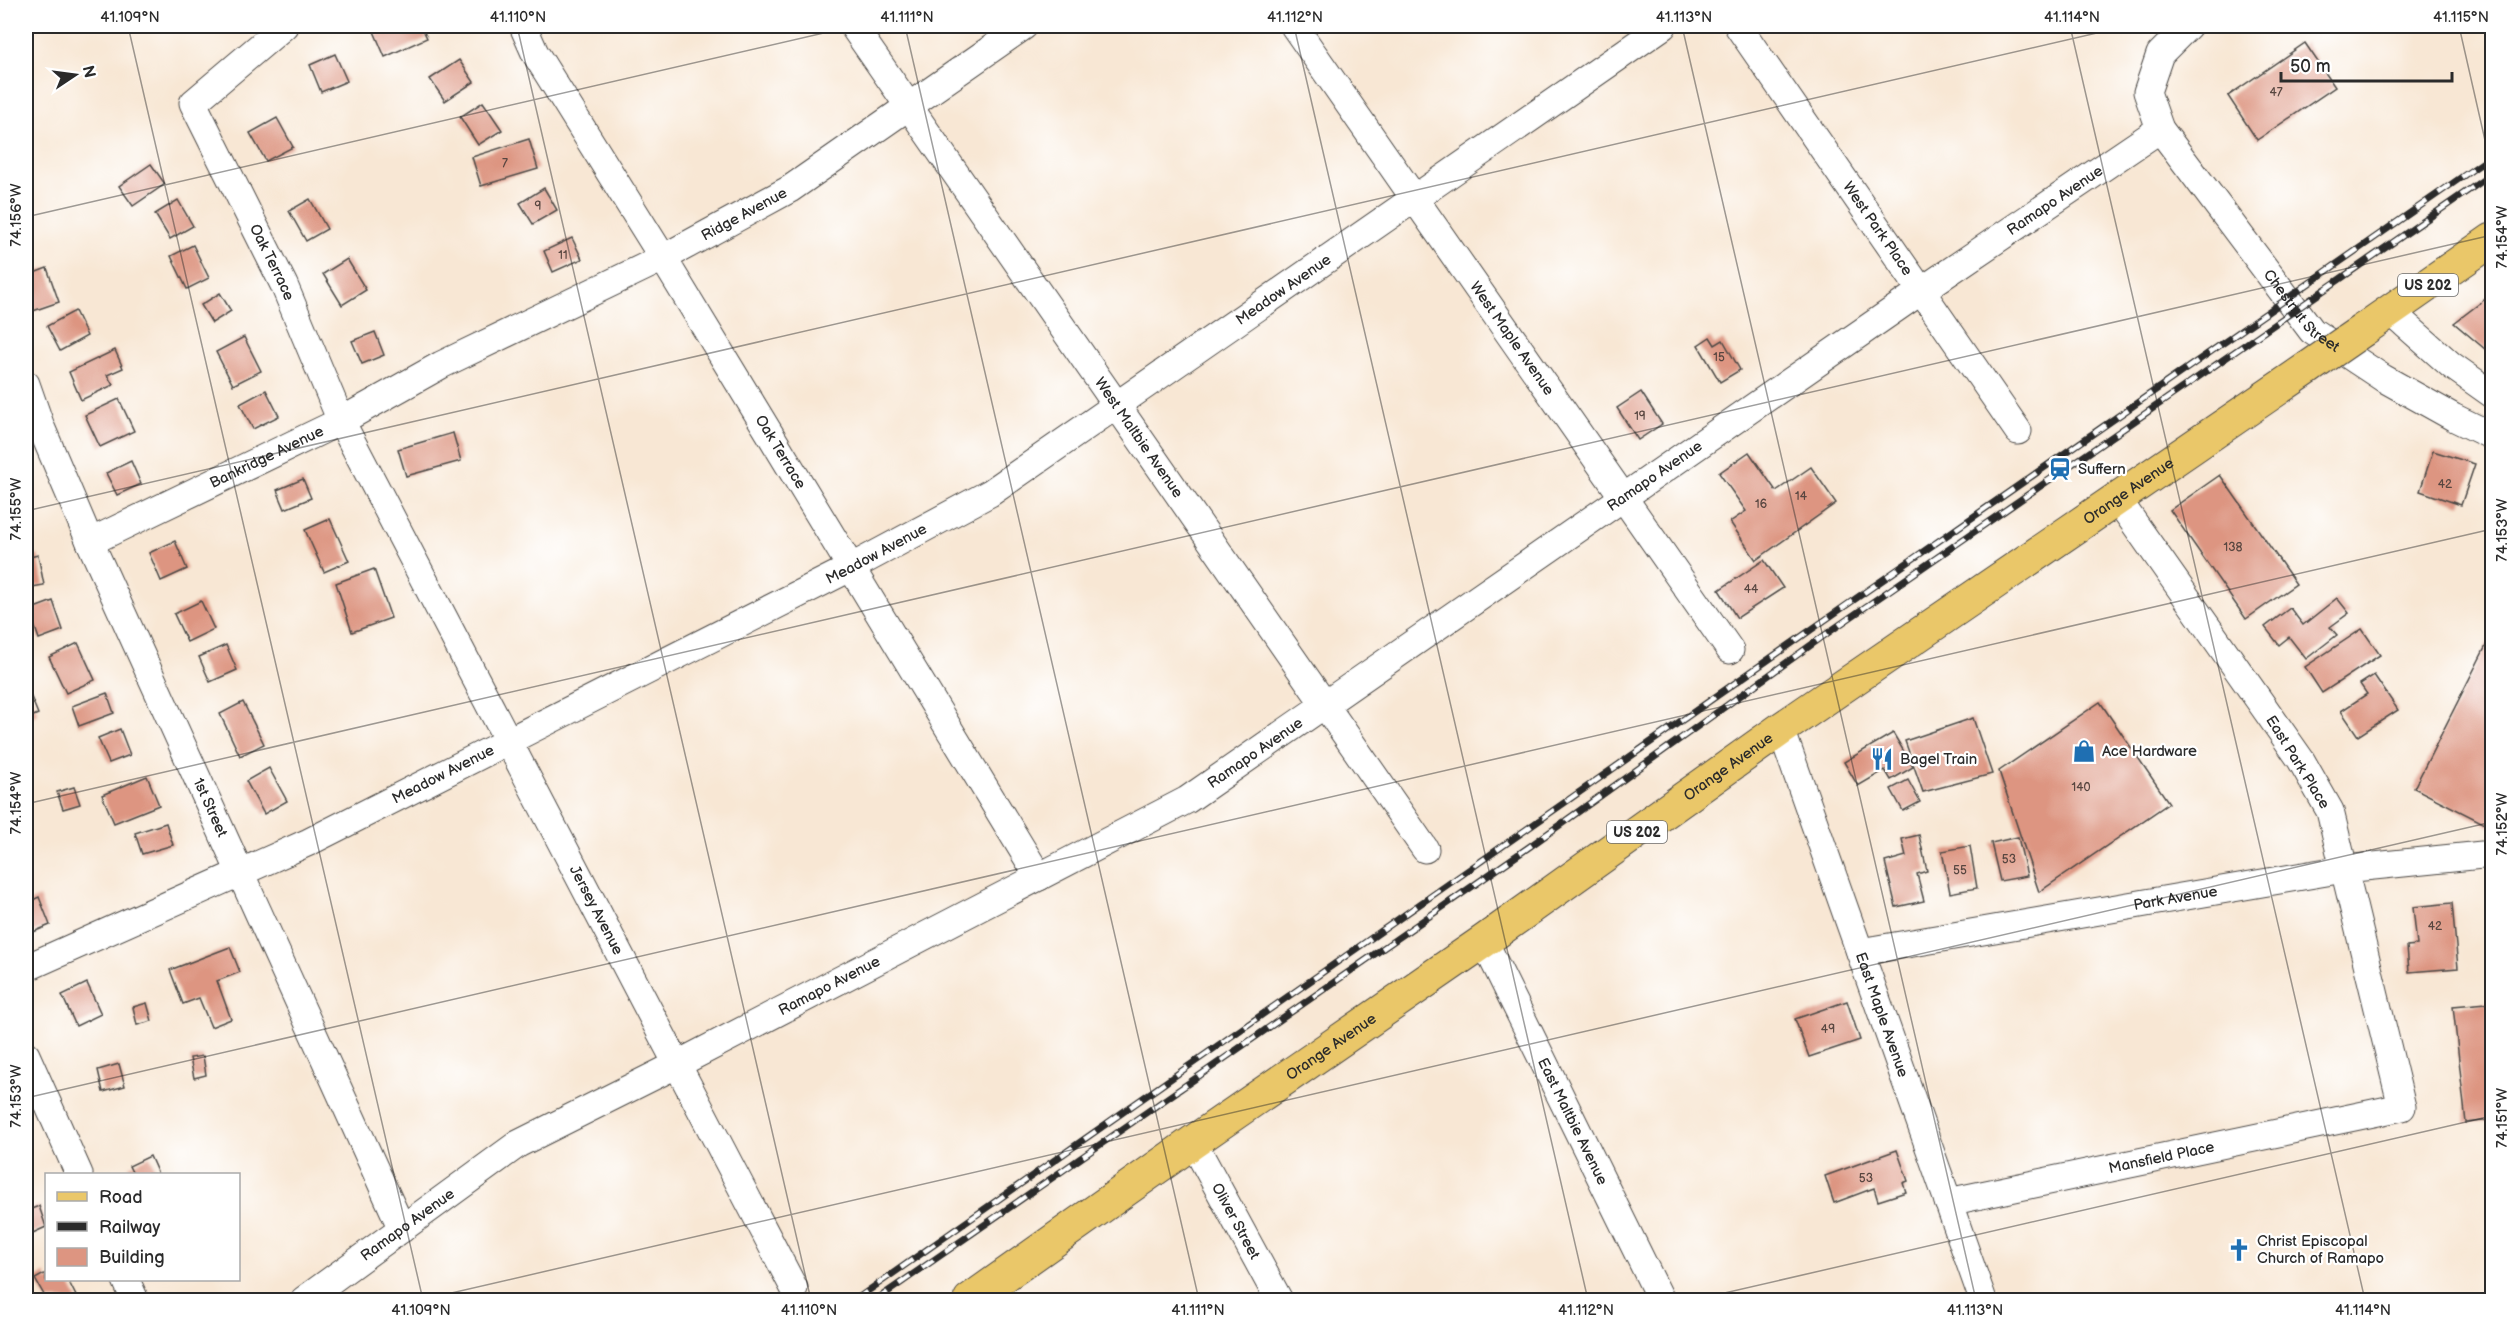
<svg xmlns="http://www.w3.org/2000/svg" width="2518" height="1326" font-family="'Balsamiq Sans',sans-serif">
	<rect width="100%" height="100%" fill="#fff"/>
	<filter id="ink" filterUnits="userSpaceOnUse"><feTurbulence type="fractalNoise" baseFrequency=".0167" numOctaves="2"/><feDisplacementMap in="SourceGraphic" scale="12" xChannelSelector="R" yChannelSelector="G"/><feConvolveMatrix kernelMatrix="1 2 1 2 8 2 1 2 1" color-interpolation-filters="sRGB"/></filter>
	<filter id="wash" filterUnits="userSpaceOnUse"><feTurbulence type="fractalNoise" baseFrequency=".008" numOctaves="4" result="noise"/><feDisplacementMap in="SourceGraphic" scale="24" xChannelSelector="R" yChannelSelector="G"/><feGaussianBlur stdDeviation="1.35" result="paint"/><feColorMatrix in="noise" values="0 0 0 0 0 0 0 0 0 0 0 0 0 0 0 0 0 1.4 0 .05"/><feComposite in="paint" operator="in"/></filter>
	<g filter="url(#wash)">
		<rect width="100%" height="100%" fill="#f8e7d4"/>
		<g id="blocks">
			<g fill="#dd9581">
				<path d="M381,26h40l6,12 -42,19 -12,-28z"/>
				<path d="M2305,43l30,44 -78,53 -29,-44z"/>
				<path d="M335,54l12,27 -26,11 -11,-27z"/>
				<path d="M459,60l15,22 -29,19 -15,-22z"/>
				<path d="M483,102l19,28 -24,15 -18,-28z"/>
				<path d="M277,118l16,29 -27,14 -16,-28z"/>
				<path d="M529,139l9,30 -57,17 -9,-29z"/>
				<path d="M151,164l14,20 -32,22 -14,-20z"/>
				<path d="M544,188l13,22 -24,14 -13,-21z"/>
				<path d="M310,199l17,30 -21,12 -17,-30z"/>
				<path d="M178,200l15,26 -23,13 -15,-25z"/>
				<path d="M572,238l10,21 -29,13 -9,-21z"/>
				<path d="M193,245l16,33 -22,11 -16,-33z"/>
				<path d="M347,259l19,31 -24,15 -19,-31z"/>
				<path d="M47,268l12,34 -29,10 -4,-13v-23z"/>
				<path d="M220,293l11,18 -19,12 -11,-18z"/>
				<path d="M2492,294v61l-38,-32z"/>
				<path d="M75,311l12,25 -27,15 -13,-25z"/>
				<path d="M375,332l9,23 -22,9 -10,-23z"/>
				<path d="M244,337l17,34 -28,14 -17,-33z"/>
				<path d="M1710,337l5,8 8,-5 17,30 -20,12 -22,-37z"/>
				<path d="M115,350l8,18 -16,7 6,10 -32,15 -12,-28z"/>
				<path d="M266,390l13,26 -26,13 -13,-25z"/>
				<path d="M1641,392l21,32 -24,16 -21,-32z"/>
				<path d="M119,399l15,32 -34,16 -15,-32z"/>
				<path d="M453,433l8,28 -55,15 -8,-27z"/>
				<path d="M2433,451l42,13 -14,41 -41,-14z"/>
				<path d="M1749,452l27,39 35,-24 25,36 -80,57 -26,-38 16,-11 -27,-38z"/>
				<path d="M131,461l10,23 -24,11 -11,-22z"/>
				<path d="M2220,475l76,109 -50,35 -76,-109z"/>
				<path d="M303,479l8,19 -26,11 -8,-19z"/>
				<path d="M330,519l19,42 -25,11 -19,-42z"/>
				<path d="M175,541l12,28 -26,12 -12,-28z"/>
				<path d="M38,555l6,30 -18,3v-30z"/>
				<path d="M1764,560l19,28 -46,30 -18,-28z"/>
				<path d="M374,569l17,49 -39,14 -16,-49z"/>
				<path d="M2337,598l12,15 -19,14 7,8 -31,24 -17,-22 -10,8 -14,-18 25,-19 13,17z"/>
				<path d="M53,601l10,29 -24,9 -10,-29z"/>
				<path d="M201,601l13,28 -27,13 -13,-28z"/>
				<path d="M2362,629l18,26 -58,38 -17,-26z"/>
				<path d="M2492,634v190l-1,3 -77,-39z"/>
				<path d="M78,643l17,37 -29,13 -17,-36z"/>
				<path d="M226,645l11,25 -27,12 -11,-25z"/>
				<path d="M2374,675l24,35 -40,26 -17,-25 26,-17 -7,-10z"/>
				<path d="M107,693l7,20 -35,13 -7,-20z"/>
				<path d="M31,697l7,17 -12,5v-19z"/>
				<path d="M243,702l21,42 -24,12 -20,-42z"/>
				<path d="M2100,702l69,101 -130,89 -40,-121z"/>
				<path d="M1973,718l19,56 -69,18 -18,-51z"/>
				<path d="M120,729l10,26 -21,8 -11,-25z"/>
				<path d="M1893,733l20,34 -22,13 -6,-10 -27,16 -14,-24z"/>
				<path d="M269,768l18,33 -23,13 -18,-33z"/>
				<path d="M147,776l12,29 -45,18 -12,-28z"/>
				<path d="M1908,780l12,22 -17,9 -12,-22z"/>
				<path d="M74,787l6,17 -17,5 -6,-17z"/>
				<path d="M166,823l7,22 -31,9 -7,-21z"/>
				<path d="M1919,835l8,36 -10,3 7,27 -28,6 -11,-45 21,-6 -4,-17z"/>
				<path d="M2018,837l9,39 -27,5 -9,-38z"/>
				<path d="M1970,846l7,42 -27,5 -8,-42z"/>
				<path d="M39,897l11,28 -24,10v-32z"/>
				<path d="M2452,903l6,65 -49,4 -2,-26 10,-1 -4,-38z"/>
				<path d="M230,947l10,25 -23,9 14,38 -20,8 -12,-29 -16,6 -13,-34z"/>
				<path d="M87,983l14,31 -25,12 -14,-31z"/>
				<path d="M1847,1001l13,39 -51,17 -14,-38z"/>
				<path d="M147,1003l5,18 -15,4 -4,-18z"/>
				<path d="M2487,1003l2,22h3v22h-2l2,73 -26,3 -13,-117z"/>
				<path d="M203,1056l3,19 -12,3 -4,-20z"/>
				<path d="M119,1064l6,22 -22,6 -5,-22z"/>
				<path d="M1897,1150l11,31 -5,2 3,9 -28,9 -4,-13 -40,15 -9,-27z"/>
				<path d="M150,1156l8,18h-25l-4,-8z"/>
				<path d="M39,1206l7,21 -20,9v-25z"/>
				<path d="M46,1273v7h22l10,20h-31l-12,-21z"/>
			</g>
		</g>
	</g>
	<g filter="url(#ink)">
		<use href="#blocks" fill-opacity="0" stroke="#4a4744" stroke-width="1.5"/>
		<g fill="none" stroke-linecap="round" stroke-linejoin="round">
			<g stroke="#4a4744" stroke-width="29">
				<g id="minor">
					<path id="s1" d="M284,26l-91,77 91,182 57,136 453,867"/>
					<path id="s2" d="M523,26l12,27 128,205 376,619"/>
					<path id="s3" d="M853,26l572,823"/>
					<path id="s4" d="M1294,26l436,624"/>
					<path id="s5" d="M1738,26l280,405"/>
					<path id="s6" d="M2188,26l-28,28 -13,38 13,37 152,202 71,47 70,39 39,19"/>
					<path d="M2390,311l61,54 41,29"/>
					<path id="s7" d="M26,384l15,43 49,115 312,687"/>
					<path id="s8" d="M90,542l251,-121 100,-56 222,-107 127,-69 234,-163"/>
					<path id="s9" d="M1781,729l202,571"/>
					<path id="s10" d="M1484,941l177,359"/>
					<path id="s11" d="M1860,952l484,-83 148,-15"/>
					<path id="s12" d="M26,968l283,-126 541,-274 140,-75 673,-467"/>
					<path d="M26,1055l53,119"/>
					<path id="s13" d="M1193,1142l86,158"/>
					<path id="s14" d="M1948,1202l454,-95 -72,-296 -29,-51 -183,-260"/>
					<path d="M126,1280l9,20"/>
					<path id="s15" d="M304,1300l214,-156 160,-80 509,-264 734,-509 239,-162"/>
				</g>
			</g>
			<g stroke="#4a4744" stroke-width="35">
				<g id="major">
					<path d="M2363,330l129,-90"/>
					<path id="s16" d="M970,1300l223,-158 291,-201 297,-212 527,-361"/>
				</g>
			</g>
			<use href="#minor" stroke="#fff" stroke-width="27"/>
			<use href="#major" stroke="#eac769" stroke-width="33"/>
			<g stroke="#2b2b2b" stroke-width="7">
				<g id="rail">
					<path d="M855,1300l970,-680 667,-464"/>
					<path d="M876,1300l653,-453 303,-217 660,-456"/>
				</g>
			</g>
			<use href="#rail" stroke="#fff" stroke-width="4.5" stroke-dasharray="14" stroke-linecap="butt"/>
			<g stroke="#4a4744" stroke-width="35" stroke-linecap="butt">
				<path id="major-bridge" d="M2308,368l55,-38"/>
			</g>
			<use href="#major-bridge" stroke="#eac769" stroke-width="33"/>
		</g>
	</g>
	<path fill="none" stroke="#2b2b2b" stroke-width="1.5" stroke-opacity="0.45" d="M128,26l295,1274M517,26l294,1274M905,26l294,1274M1294,26l294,1274M1682,26l294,1274M2070,26l295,1274M2459,26l33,145M26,217l828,-191M26,511l2101,-485M26,804l2466,-569M26,1098l2466,-569M26,1263l8,37M421,1300l2071,-478M1694,1300l798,-184"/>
	<defs>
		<g id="station-bare" transform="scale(1.8)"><path d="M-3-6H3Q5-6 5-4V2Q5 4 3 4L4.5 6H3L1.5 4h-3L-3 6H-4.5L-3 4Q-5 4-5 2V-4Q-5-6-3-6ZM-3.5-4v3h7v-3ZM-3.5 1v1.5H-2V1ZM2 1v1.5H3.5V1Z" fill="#1f6fb2" stroke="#fff" stroke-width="2.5" paint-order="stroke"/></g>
		<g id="shop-bare" transform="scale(1.8)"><path d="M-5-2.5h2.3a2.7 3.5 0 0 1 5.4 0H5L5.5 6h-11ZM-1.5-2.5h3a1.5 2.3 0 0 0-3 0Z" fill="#1f6fb2" stroke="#fff" stroke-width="2.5" paint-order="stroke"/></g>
		<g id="restaurant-bare" transform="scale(1.8)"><path d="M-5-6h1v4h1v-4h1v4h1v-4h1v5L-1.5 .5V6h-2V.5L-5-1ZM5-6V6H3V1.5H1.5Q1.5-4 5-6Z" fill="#1f6fb2" stroke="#fff" stroke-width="2.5" paint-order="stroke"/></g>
		<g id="church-bare" transform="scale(1.8)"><path d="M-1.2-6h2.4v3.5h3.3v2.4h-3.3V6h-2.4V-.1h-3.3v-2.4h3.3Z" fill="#1f6fb2" stroke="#fff" stroke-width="2.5" paint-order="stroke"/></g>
	</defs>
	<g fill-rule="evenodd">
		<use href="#station-bare" x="2060" y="469"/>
		<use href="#shop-bare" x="2084" y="751"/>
		<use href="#restaurant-bare" x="1882" y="759"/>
		<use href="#church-bare" x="2239" y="1250"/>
	</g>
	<g text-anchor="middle" stroke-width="4.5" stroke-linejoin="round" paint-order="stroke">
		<g font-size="12" fill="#584640">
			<text x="2276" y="96">47</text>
			<text x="505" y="167">7</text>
			<text x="538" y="210">9</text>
			<text x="563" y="259">11</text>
			<text x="1719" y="361">15</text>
			<text x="1640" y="420">19</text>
			<text x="2445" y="488">42</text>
			<text x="1801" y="500">14</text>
			<text x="1761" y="508">16</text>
			<text x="2233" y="551">138</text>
			<text x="1751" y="593">44</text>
			<text x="2081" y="791">140</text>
			<text x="2009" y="863">53</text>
			<text x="1960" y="874">55</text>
			<text x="2435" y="930">42</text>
			<text x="1828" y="1033">49</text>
			<text x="1866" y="1182">53</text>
		</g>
		<g fill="#fff" stroke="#6b6b6b" stroke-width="1.5">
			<rect x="2398" y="274" width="60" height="22" rx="4.5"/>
			<rect x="1607" y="821" width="60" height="22" rx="4.5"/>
		</g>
		<g font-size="14" font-weight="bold" fill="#2b2b2b">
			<text x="2428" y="290">US 202</text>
			<text x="1637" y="837">US 202</text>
		</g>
		<g font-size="15" fill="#2b2b2b" stroke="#fff">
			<text dy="5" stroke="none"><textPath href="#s15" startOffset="2072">Ramapo Avenue</textPath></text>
			<text dy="5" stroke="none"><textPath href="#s8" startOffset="732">Ridge Avenue</textPath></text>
			<text dy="5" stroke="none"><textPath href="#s5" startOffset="246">West Park Place</textPath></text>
			<text dy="5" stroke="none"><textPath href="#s1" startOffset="297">Oak Terrace</textPath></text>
			<text dy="5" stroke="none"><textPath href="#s12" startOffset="1432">Meadow Avenue</textPath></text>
			<text dy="5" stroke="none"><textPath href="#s6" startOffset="350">Chestnut Street</textPath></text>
			<text dy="5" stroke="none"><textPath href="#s4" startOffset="381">West Maple Avenue</textPath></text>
			<text dy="5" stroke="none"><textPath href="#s3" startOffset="501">West Maltbie Avenue</textPath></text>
			<text dy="5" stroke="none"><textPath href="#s2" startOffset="498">Oak Terrace</textPath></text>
			<text dy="5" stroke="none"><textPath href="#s8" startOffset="196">Bankridge Avenue</textPath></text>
			<text dy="5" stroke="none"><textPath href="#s15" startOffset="1586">Ramapo Avenue</textPath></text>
			<text dy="5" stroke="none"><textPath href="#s16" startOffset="1413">Orange Avenue</textPath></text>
			<text dy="5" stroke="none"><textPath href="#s12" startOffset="946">Meadow Avenue</textPath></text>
			<text dy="5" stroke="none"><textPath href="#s15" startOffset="1100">Ramapo Avenue</textPath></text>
			<text transform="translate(2298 762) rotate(58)" y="5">East Park Place</text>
			<text dy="5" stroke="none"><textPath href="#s16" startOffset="927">Orange Avenue</textPath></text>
			<text dy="5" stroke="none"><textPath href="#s12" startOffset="460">Meadow Avenue</textPath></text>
			<text dy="5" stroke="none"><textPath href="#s7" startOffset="462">1st Street</textPath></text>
			<text dy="5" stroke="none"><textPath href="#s11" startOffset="320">Park Avenue</textPath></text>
			<text dy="5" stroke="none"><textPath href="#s1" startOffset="1022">Jersey Avenue</textPath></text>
			<text dy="5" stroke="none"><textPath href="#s15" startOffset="614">Ramapo Avenue</textPath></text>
			<text dy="5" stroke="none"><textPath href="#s9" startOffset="303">East Maple Avenue</textPath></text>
			<text dy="5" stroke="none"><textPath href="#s16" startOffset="441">Orange Avenue</textPath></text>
			<text dy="5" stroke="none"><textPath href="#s10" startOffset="201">East Maltbie Avenue</textPath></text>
			<text dy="5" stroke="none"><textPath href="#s14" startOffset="218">Mansfield Place</textPath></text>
			<text dy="5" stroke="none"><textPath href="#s13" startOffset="90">Oliver Street</textPath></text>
			<text dy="5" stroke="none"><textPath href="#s15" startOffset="128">Ramapo Avenue</textPath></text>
		</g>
		<g font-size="15" fill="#2b2b2b" stroke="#fff" text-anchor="start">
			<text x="2078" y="474">Suffern</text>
			<text x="2102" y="756">Ace Hardware</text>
			<text x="1900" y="764">Bagel Train</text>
			<text x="2257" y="1246">Christ Episcopal<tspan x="2257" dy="17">Church of Ramapo</tspan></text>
		</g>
	</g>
	<rect width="2518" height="1326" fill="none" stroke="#fff" stroke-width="66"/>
	<rect x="45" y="1173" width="195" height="108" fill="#ffffff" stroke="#aaaaaa" stroke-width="1.5"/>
	<rect x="57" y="1192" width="30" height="9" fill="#eac769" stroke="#aaaaaa" stroke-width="1.5"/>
	<text x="99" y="1203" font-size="18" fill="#2b2b2b">Road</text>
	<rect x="57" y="1222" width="30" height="9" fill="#2b2b2b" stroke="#aaaaaa" stroke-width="1.5"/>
	<text x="99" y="1233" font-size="18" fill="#2b2b2b">Railway</text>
	<rect x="57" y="1248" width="30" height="18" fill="#dd9581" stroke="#aaaaaa" stroke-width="1.5"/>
	<text x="99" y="1263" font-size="18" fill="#2b2b2b">Building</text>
	<g transform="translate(75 75) rotate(77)" stroke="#ffffff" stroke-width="4.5" paint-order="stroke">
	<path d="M0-4.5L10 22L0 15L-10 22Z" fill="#2b2b2b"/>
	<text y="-9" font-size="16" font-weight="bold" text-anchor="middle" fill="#2b2b2b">N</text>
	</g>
	<path d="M2281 72v9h171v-9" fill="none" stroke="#2b2b2b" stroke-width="3"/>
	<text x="2290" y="72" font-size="18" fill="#2b2b2b" stroke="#ffffff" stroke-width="4.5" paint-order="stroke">50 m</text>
	<rect x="33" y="33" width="2452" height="1260" fill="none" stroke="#2b2b2b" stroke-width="2"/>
	<g font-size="15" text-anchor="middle" fill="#2b2b2b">
		<text x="130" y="22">41.109°N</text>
		<text x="518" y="22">41.110°N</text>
		<text x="907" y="22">41.111°N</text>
		<text x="1295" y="22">41.112°N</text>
		<text x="1684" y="22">41.113°N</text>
		<text x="2072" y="22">41.114°N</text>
		<text x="2461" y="22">41.115°N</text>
		<text transform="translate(16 215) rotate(-90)" y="5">74.156°W</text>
		<text transform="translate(2502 237) rotate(-90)" y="5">74.154°W</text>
		<text transform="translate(16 509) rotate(-90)" y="5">74.155°W</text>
		<text transform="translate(2502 530) rotate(-90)" y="5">74.153°W</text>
		<text transform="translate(16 803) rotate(-90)" y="5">74.154°W</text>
		<text transform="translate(2502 824) rotate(-90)" y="5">74.152°W</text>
		<text transform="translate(16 1096) rotate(-90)" y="5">74.153°W</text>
		<text transform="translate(2502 1118) rotate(-90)" y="5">74.151°W</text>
		<text x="421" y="1315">41.109°N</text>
		<text x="809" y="1315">41.110°N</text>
		<text x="1198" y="1315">41.111°N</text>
		<text x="1586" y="1315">41.112°N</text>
		<text x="1975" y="1315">41.113°N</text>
		<text x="2363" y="1315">41.114°N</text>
	</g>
</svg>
